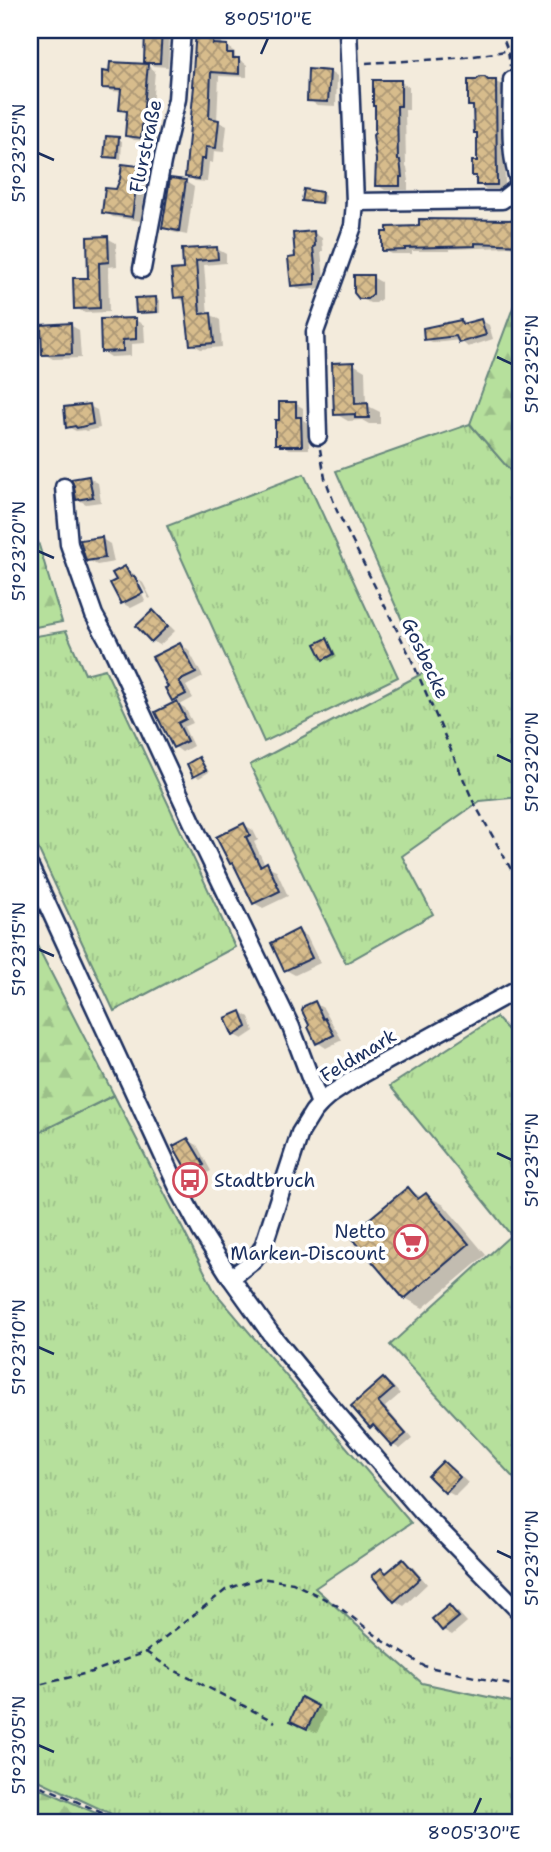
<svg xmlns="http://www.w3.org/2000/svg" width="551" height="1852" font-family="'Shantell Sans',sans-serif">
	<defs>
		<pattern id="grass-tufts" width="24" height="20" patternUnits="userSpaceOnUse" patternTransform="scale(1.75)"><rect width="24" height="20" fill="#b6e09c"/><path d="M3 7l-1-3M5 7V3M7 7l1-3M15 17l-1-3M17 17v-4M19 17l1-3" fill="none" stroke="#9cc089"/></pattern>
		<pattern id="forest-firs" width="22" height="20" patternUnits="userSpaceOnUse" patternTransform="scale(1.75)"><rect width="22" height="20" fill="#b6e09c"/><path d="M5 1l3.5 6h-7zM16 11l3.5 6h-7z" fill="#9cc089"/></pattern>
		<pattern id="building-cross-hatch" width="8" height="8" patternUnits="userSpaceOnUse" patternTransform="scale(1.75)"><rect width="8" height="8" fill="#d7bc8c"/><path d="M0 0l8 8M0 8l8-8" fill="none" stroke="#ae9976"/></pattern>
	</defs>
	<rect width="100%" height="100%" fill="#f3ebdc"/>
	<filter id="ink" filterUnits="userSpaceOnUse"><feTurbulence type="fractalNoise" baseFrequency=".0143" numOctaves="2"/><feDisplacementMap in="SourceGraphic" scale="14" xChannelSelector="R" yChannelSelector="G"/><feConvolveMatrix kernelMatrix="1 2 1 2 8 2 1 2 1" color-interpolation-filters="sRGB"/></filter>
	<g filter="url(#ink)">
		<g fill="url(#grass-tufts)" stroke="#68887d" stroke-width="2">
			<path d="M470,424l51,59v314l-41,4 -78,55 31,58 -87,49 -96,-198 175,-93 -89,-201z"/>
			<path d="M304,474l94,203 -134,65 -97,-216z"/>
			<path d="M66,631l19,43 20,-5 130,278 -121,64 -84,-180v-107l9,-4 -9,-22v-61z"/>
			<path d="M496,1017l25,27v442l-131,-141 121,-110 -121,-149z"/>
			<path d="M114,1095l101,197 196,231 -96,65 107,95 99,21v118h-393l-98,-46v-639z"/>
		</g>
		<g fill="url(#forest-firs)" stroke="#68887d" stroke-width="2">
			<path d="M521,286v197l-51,-59z"/>
			<path d="M38,542l24,80 -32,6v-85z"/>
			<path d="M30,932l84,163 -84,42z"/>
			<path d="M30,1784l7,3 79,35h-86z"/>
		</g>
		<g fill="#0003">
			<path d="M147,30h23l-2,37 -14,-1 -9,-4z"/>
			<path d="M198,30h23v16l6,1 8,5v4l12,9v12l-28,-1 -2,45 10,5 -3,26 -10,-1 -1,12 -4,-1 -2,20 -12,-1 -8,-5z"/>
			<path d="M111,64l39,2h-2l7,5 -6,70 -15,-1 -8,-5 2,-22 -7,-4 1,-17 -11,-1 -8,-4 8,-14z"/>
			<path d="M330,72l7,5 -1,29 -19,-1 -8,-5z"/>
			<path d="M401,82l8,5v23h-4l1,56 1,1 2,14h-1v9h-23l-8,-5v-51z"/>
			<path d="M496,82l8,4 1,103h-19l-8,-5 1,-50 -4,-2v-25l-5,-2z"/>
			<path d="M118,139l4,2 -1,18 -11,-1 -4,-2z"/>
			<path d="M138,168l9,5 -6,48 -28,-4 -9,-5 13,-21z"/>
			<path d="M186,182l8,5 -7,48 -15,-3 -8,-5z"/>
			<path d="M321,193l4,3 -1,8 -16,-2 -4,-2z"/>
			<path d="M420,221l101,1v27l-13,-2 -58,2v2h-38v3h-21l-8,-4 38,-22z"/>
			<path d="M314,233l8,5 1,13h-2l3,27h-2l1,10 -22,2 -8,-5 4,-26z"/>
			<path d="M107,238l9,5 1,23 -9,1 1,45 -24,1 -9,-5z"/>
			<path d="M217,249l9,5v9l-22,2 4,50h3l9,5 2,27 -21,2 -9,-5 -5,-42 -12,-5 10,-26 -1,-21z"/>
			<path d="M372,277l9,5v17l-5,4h-6l-10,-5z"/>
			<path d="M156,298l4,3v12l-19,1 -4,-2z"/>
			<path d="M135,320l9,5 1,18 -14,1v12l-20,1 -9,-6z"/>
			<path d="M481,320l8,5 4,14 -25,8 -8,-7 -26,3 -8,-4 35,-17 4,3z"/>
			<path d="M70,325l9,5 2,28 -28,1 -9,-5z"/>
			<path d="M353,364l12,7 1,34 14,7v12h-11l-7,-4 -14,1 -12,-7z"/>
			<path d="M296,404l7,4v12l5,3 1,26h-19l-13,-6 4,-22z"/>
			<path d="M89,406l8,4 3,18 -14,3 -2,-1 -8,1 -8,-4z"/>
			<path d="M89,478l9,5 3,19 -15,2 -9,-5z"/>
			<path d="M102,539l8,5 4,18 -17,3 -9,-5z"/>
			<path d="M125,568l9,6 4,5h-3l10,22 -14,7 -9,-5 -4,-22z"/>
			<path d="M139,580l4,3 8,15 -2,1z"/>
			<path d="M153,612l8,5 14,14 -15,14 -8,-4z"/>
			<path d="M327,640l3,3 7,13 -8,5 -4,-3z"/>
			<path d="M180,645l8,4 15,28 -17,9 7,12 -13,7 5,3 8,15 -9,4 9,19 -11,6 -7,-5 -17,-34 21,-10 -5,-4 -4,-11z"/>
			<path d="M199,759l4,3 6,10 -10,6 -4,-3z"/>
			<path d="M244,825l9,5 5,10 -4,2 11,23 11,5 12,26 -25,12 -9,-5 -18,-38 -5,-2z"/>
			<path d="M298,931l9,6 13,26 -25,12 -9,-5z"/>
			<path d="M314,1003l9,5 19,32 -16,8 -9,-6z"/>
			<path d="M241,1012l8,5 5,14 -12,8 -8,-4z"/>
			<path d="M188,1140l9,5 14,26 -12,6 -9,-5z"/>
			<path d="M408,1189l15,9 3,-3 18,10 42,50 -63,53 -18,-10z"/>
			<path d="M383,1380l8,4 9,10 -15,13 27,32 -12,10 -7,-4 -16,-16 -8,-5z"/>
			<path d="M443,1463l9,5 16,15 -13,13 -9,-5z"/>
			<path d="M403,1561l9,5 15,18 -23,22 -9,-5 -13,-31 6,4z"/>
			<path d="M449,1607l9,5 9,10 -15,13 -9,-5z"/>
			<path d="M302,1700l24,12 -9,21 -16,-7z"/>
		</g>
		<g fill="url(#building-cross-hatch)" stroke="#1b2f5e" stroke-width="2">
			<path d="M145,30h17l-2,33h-16z"/>
			<path d="M196,30l18,1 -1,13 14,1v8h6v5h6v16l-28,-2 -2,46 10,2 -3,28 -10,-1 -1,12h-4l-2,20 -14,-2 9,-91h-2z"/>
			<path d="M110,62l38,2 -7,74 -16,-2 2,-25 -8,-1 2,-21 -19,-1v-17l7,1z"/>
			<path d="M308,69l22,2 -2,31 -21,-1z"/>
			<path d="M480,77h5l3,3h8l1,105h-21v-9h-4v-15h5v-28h-3l-1,-27h-5v-26h8z"/>
			<path d="M373,80h28v26h-4l1,54h2l2,17h-2v9h-25l1,-26 -3,-25 2,-2v-27h-2z"/>
			<path d="M106,136l13,1 -2,21 -13,-1z"/>
			<path d="M122,164l17,2 -7,51 -30,-4 3,-25 11,1 4,-10z"/>
			<path d="M170,178l16,2 -7,51 -17,-3z"/>
			<path d="M304,189l18,3 -1,11 -19,-2z"/>
			<path d="M419,219l102,1v25l-46,-2v3l-70,2v2l-23,1v-19h5v-5l32,-1z"/>
			<path d="M314,231l1,15 -2,1 3,27h-1v10l-24,2 -3,-28 7,-1 -2,-24z"/>
			<path d="M108,236l1,26 -10,1 1,45 -26,1 -1,-31h15l-1,-41z"/>
			<path d="M217,247l1,12 -22,2 4,53 11,-1 3,30 -24,2 -6,-48 -10,1 -3,-28 12,-1 -1,-20z"/>
			<path d="M354,275h19v19l-6,5h-8l-5,-6z"/>
			<path d="M156,297l1,15 -21,1 -1,-15z"/>
			<path d="M136,318v21l-13,1v11l-22,1 -1,-33z"/>
			<path d="M481,319l5,16 -27,8 -3,-7 -32,4 -1,-12 38,-8 1,4z"/>
			<path d="M71,323l1,31 -30,1 -1,-30z"/>
			<path d="M354,362l1,42 13,-1 1,15h-14v-4l-21,1 -2,-52z"/>
			<path d="M279,402h17v15h5l1,29h-22v-2h-5v-24h4z"/>
			<path d="M90,404l3,20 -16,4 -2,-2 -9,2 -2,-21z"/>
			<path d="M89,476l4,21 -17,3 -2,-14 -3,-7z"/>
			<path d="M102,537l3,21 -19,3 -6,-21z"/>
			<path d="M125,566l6,11 3,-1 9,17 -22,11 -11,-21 6,-3 -4,-7z"/>
			<path d="M153,610l15,16 -17,16 -15,-16z"/>
			<path d="M327,638l7,16 -11,6 -8,-16z"/>
			<path d="M180,643l16,30 -17,8 7,13 -14,7 -7,-13 3,-1 -16,-30z"/>
			<path d="M177,701l9,18 -8,4 9,18 -14,7 -18,-36z"/>
			<path d="M199,757l7,13 -13,7 -6,-13z"/>
			<path d="M244,823l6,12 -4,2 14,29 7,-4 13,29 -27,13 -20,-41 -3,1 -14,-27z"/>
			<path d="M298,929l14,29 -28,13 -13,-28z"/>
			<path d="M315,1001l8,18 2,-1 9,17 -18,9 -8,-17 1,-2 -7,-14 2,-5z"/>
			<path d="M241,1011l6,16 -14,9 -8,-18z"/>
			<path d="M188,1138l16,27 -15,9 -16,-28z"/>
			<path d="M408,1187l10,12 8,-6 43,51 -65,55 -51,-60 12,-12 -2,-3z"/>
			<path d="M383,1378l10,11 -15,13 28,32 -14,12 -19,-21 -3,3 -19,-22z"/>
			<path d="M443,1461l17,16 -15,16 -17,-17z"/>
			<path d="M403,1559l17,19 -26,24 -22,-26 9,-8 5,5z"/>
			<path d="M449,1605l10,12 -17,14 -10,-12z"/>
			<path d="M301,1697l17,9 -11,23 -17,-8z"/>
		</g>
		<g fill="none" stroke-linecap="round" stroke-linejoin="round">
			<g stroke="#1b2f5e" stroke-width="21">
				<g id="minor">
					<path d="M512,80c0,34 -4,73 8,105"/>
					<path d="M355,202l147,-2 19,-15"/>
					<path d="M142,269l20,-107 15,-63 5,-69"/>
					<path d="M318,436l-3,-104 38,-106 2,-24 -7,-172"/>
					<path d="M64,487l5,57 25,71 15,27 94,203 88,182 29,77"/>
					<path d="M30,867l149,323 22,41 30,47 40,56 50,61 101,117 99,101"/>
					<path d="M231,1278l23,-18 9,-13 37,-114 13,-21 7,-8 10,-9 24,-16 167,-92"/>
				</g>
			</g>
			<g stroke="#1b2f5e" stroke-width="2.5" stroke-dasharray="7 5" stroke-linecap="butt">
				<path d="M500,30l8,21 2,15"/>
				<path d="M366,63c51,-3 107,-3 155,-16"/>
				<path d="M320,449l5,29 12,33 73,145 63,145 48,86"/>
				<path d="M146,1652l22,15 107,55"/>
				<path d="M30,1687l62,-15 54,-20 81,-63 33,-11 33,5 42,21 47,36 42,26 97,21"/>
				<path d="M30,1782l19,7 73,33"/>
				<path d="M99,1812l5,10"/>
			</g>
			<use href="#minor" stroke="#fff" stroke-width="16"/>
		</g>
	</g>
	<path fill="none" stroke="#1b2f5e" stroke-width="2.5" d="M261,54l7,-16M38,153l16,7M497,357l15,7M38,551l16,7M497,755l15,7M38,949l16,7M497,1153l15,7M38,1347l16,7M497,1551l15,7M38,1745l16,7M474,1814l7,-16"/>
	<defs>
		<g id="bus-ring" transform="scale(1.75)"><circle r="9.5" fill="#fff" stroke="#d1495b" stroke-width="1.5"/><path d="M-5-6H5V4H4V6H2V4H-2V6H-4V4H-5ZM-3.5-4V0h7V-4ZM-3.5 1.2v1.5H-2V1.2ZM2 1.2v1.5H3.5V1.2Z" fill="#d1495b"/></g>
		<g id="supermarket-ring" transform="scale(1.75)"><circle r="9.5" fill="#fff" stroke="#d1495b" stroke-width="1.5"/><path d="M-6-5.5h2.5l.6 2H6L4.5 2H-2.5L-4.4-4H-6ZM-1.5 3.2a1.3 1.3 0 1 0 .1 0ZM3 3.2a1.3 1.3 0 1 0 .1 0Z" fill="#d1495b"/></g>
	</defs>
	<g fill-rule="evenodd">
		<use href="#bus-ring" x="190" y="1180"/>
		<use href="#supermarket-ring" x="411" y="1242"/>
	</g>
	<g text-anchor="middle" stroke-width="7" stroke-linejoin="round" paint-order="stroke">
		<g font-size="19" fill="#1b2f5e" stroke="#fff">
			<text transform="translate(145 146) rotate(-78)" y="7">Flurstraße</text>
			<text transform="translate(426 658) rotate(65)" y="7">Gosbecke</text>
			<text transform="translate(358 1055) rotate(-31)" y="7">Feldmark</text>
		</g>
		<g font-size="19" fill="#1b2f5e" stroke="#fff" text-anchor="start">
			<text x="214" y="1187">Stadtbruch</text>
			<text x="386" y="1238" text-anchor="end">Netto<tspan x="386" dy="22">Marken-Discount</tspan></text>
		</g>
	</g>
	<rect width="551" height="1852" fill="none" stroke="#fff" stroke-width="77"/>
	<rect x="38" y="38" width="474" height="1776" fill="none" stroke="#1b2f5e" stroke-width="2.5"/>
	<g font-size="18" text-anchor="middle" fill="#1b2f5e">
		<text x="268" y="25">8°05'10"E</text>
		<text transform="translate(19 153) rotate(-90)" y="6">51°23'25"N</text>
		<text transform="translate(532 364) rotate(-90)" y="6">51°23'25"N</text>
		<text transform="translate(19 551) rotate(-90)" y="6">51°23'20"N</text>
		<text transform="translate(532 762) rotate(-90)" y="6">51°23'20"N</text>
		<text transform="translate(19 949) rotate(-90)" y="6">51°23'15"N</text>
		<text transform="translate(532 1160) rotate(-90)" y="6">51°23'15"N</text>
		<text transform="translate(19 1347) rotate(-90)" y="6">51°23'10"N</text>
		<text transform="translate(532 1558) rotate(-90)" y="6">51°23'10"N</text>
		<text transform="translate(19 1745) rotate(-90)" y="6">51°23'05"N</text>
		<text x="474" y="1839">8°05'30"E</text>
	</g>
</svg>
